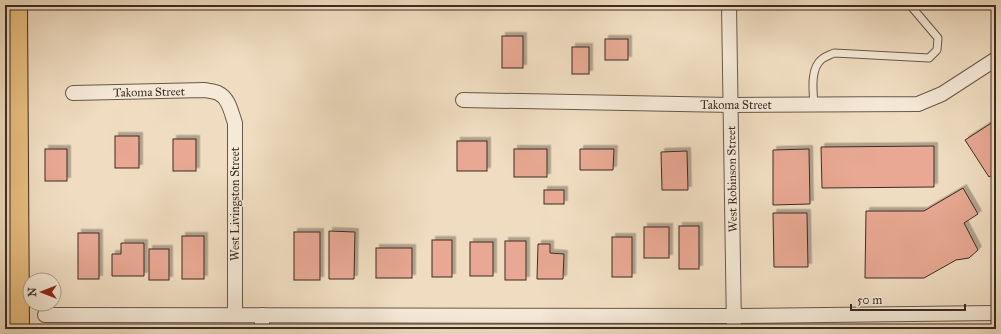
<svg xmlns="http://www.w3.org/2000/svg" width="1001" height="334" font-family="'IM FELL Great Primer',serif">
	<defs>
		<filter id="shadow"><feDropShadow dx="3.5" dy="-3.5" stdDeviation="0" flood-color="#0004"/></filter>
	</defs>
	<rect width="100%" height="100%" fill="#f0ddc1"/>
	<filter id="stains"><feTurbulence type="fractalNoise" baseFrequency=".005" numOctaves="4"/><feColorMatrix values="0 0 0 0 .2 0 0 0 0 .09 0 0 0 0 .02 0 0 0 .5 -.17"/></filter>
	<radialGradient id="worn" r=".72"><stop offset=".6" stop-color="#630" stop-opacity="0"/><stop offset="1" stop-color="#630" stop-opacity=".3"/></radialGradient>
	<g fill="#e8a893" stroke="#3c2c23" filter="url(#shadow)">
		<rect x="502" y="36" width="21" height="32"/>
		<rect x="605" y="39" width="23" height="21"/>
		<rect x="572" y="47" width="17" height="27"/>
		<path d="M996,120v53l-7,4 -24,-37z"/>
		<rect x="115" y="136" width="24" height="32"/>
		<rect x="173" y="139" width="23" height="32"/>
		<rect x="457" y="141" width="30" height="30"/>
		<path d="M934,146v41l-112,1 -1,-41z"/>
		<rect x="45" y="149" width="22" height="32"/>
		<rect x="514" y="149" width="33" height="28"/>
		<path d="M580,149h34l-1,21h-33z"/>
		<path d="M809,149l1,55 -37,1v-55z"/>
		<path d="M687,151l1,39h-26l-1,-38z"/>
		<path d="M963,188l15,26 -14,9 14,27 -9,8 -13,2 -32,18h-59l1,-67h58z"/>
		<rect x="544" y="190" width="20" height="14"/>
		<path d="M773,213h34l1,54h-34z"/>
		<rect x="679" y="226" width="20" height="43"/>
		<rect x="644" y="227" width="25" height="31"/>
		<path d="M329,231l26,1 -1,47h-25z"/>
		<rect x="294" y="232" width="26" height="48"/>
		<rect x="78" y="233" width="21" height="46"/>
		<rect x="182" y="236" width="22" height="43"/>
		<rect x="612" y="237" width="20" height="40"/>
		<rect x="432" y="240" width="20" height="37"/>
		<rect x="505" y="241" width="21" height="39"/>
		<rect x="470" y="242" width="23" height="34"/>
		<path d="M121,243h23v33h-32v-22h9z"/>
		<path d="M538,244h12v9l14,1 -1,25h-26z"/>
		<rect x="376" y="248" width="36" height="30"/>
		<rect x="149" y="249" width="20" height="31"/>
	</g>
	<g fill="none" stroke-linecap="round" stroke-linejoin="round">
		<g stroke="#69584a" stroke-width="9">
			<path id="service" d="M814,104c-1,-13 -4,-36 8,-45 4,-3 8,-4 12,-6l95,5 8,-8 1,-12 -28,-33"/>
		</g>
		<g stroke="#69584a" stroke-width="16">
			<g id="minor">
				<path d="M729,5l5,324"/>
				<path d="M73,93l132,-3c4,1 9,1 13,3 11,5 13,19 17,30v192"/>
				<path d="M463,100l268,5 187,-1 24,-10 54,-35"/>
				<path d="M45,315l689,1 262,-3"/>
				<path d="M262,315v14"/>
			</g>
		</g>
		<g stroke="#3c2c23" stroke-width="24">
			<path id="motorway" d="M16,5l2,324"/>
		</g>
		<use href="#service" stroke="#f5e9d7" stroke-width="7"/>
		<use href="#minor" stroke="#f5e9d7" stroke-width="14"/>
		<use href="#motorway" stroke="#e8be80" stroke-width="22"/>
	</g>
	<g text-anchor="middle" stroke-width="3" stroke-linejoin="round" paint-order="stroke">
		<g font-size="12" fill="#3c2c23" stroke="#f5e9d7">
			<text transform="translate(149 92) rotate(-1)" y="4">Takoma Street</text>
			<text x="736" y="109">Takoma Street</text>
			<text transform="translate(732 179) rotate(-91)" y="4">West Robinson Street</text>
			<text transform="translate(235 204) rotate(-90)" y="4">West Livingston Street</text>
		</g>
	</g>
	<rect width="1001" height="334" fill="none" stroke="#f0ddc1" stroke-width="20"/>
	<rect x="6" y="6" width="989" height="322" fill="none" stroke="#3c2c23" stroke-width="2"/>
	<rect x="10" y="10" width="981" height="314" fill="none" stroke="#3c2c23"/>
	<g transform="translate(42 292) rotate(270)"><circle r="19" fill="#f5e9d7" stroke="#ab9d8f"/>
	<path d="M0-3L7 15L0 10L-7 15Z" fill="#8f2418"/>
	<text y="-6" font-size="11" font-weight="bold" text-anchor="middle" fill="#3c2c23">N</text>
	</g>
	<path d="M851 304v6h114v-6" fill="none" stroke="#3c2c23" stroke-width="2"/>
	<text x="857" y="304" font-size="12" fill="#3c2c23" stroke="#f5e9d7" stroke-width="3" paint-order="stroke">50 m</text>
	<rect width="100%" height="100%" filter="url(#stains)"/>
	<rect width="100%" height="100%" fill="url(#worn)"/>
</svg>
